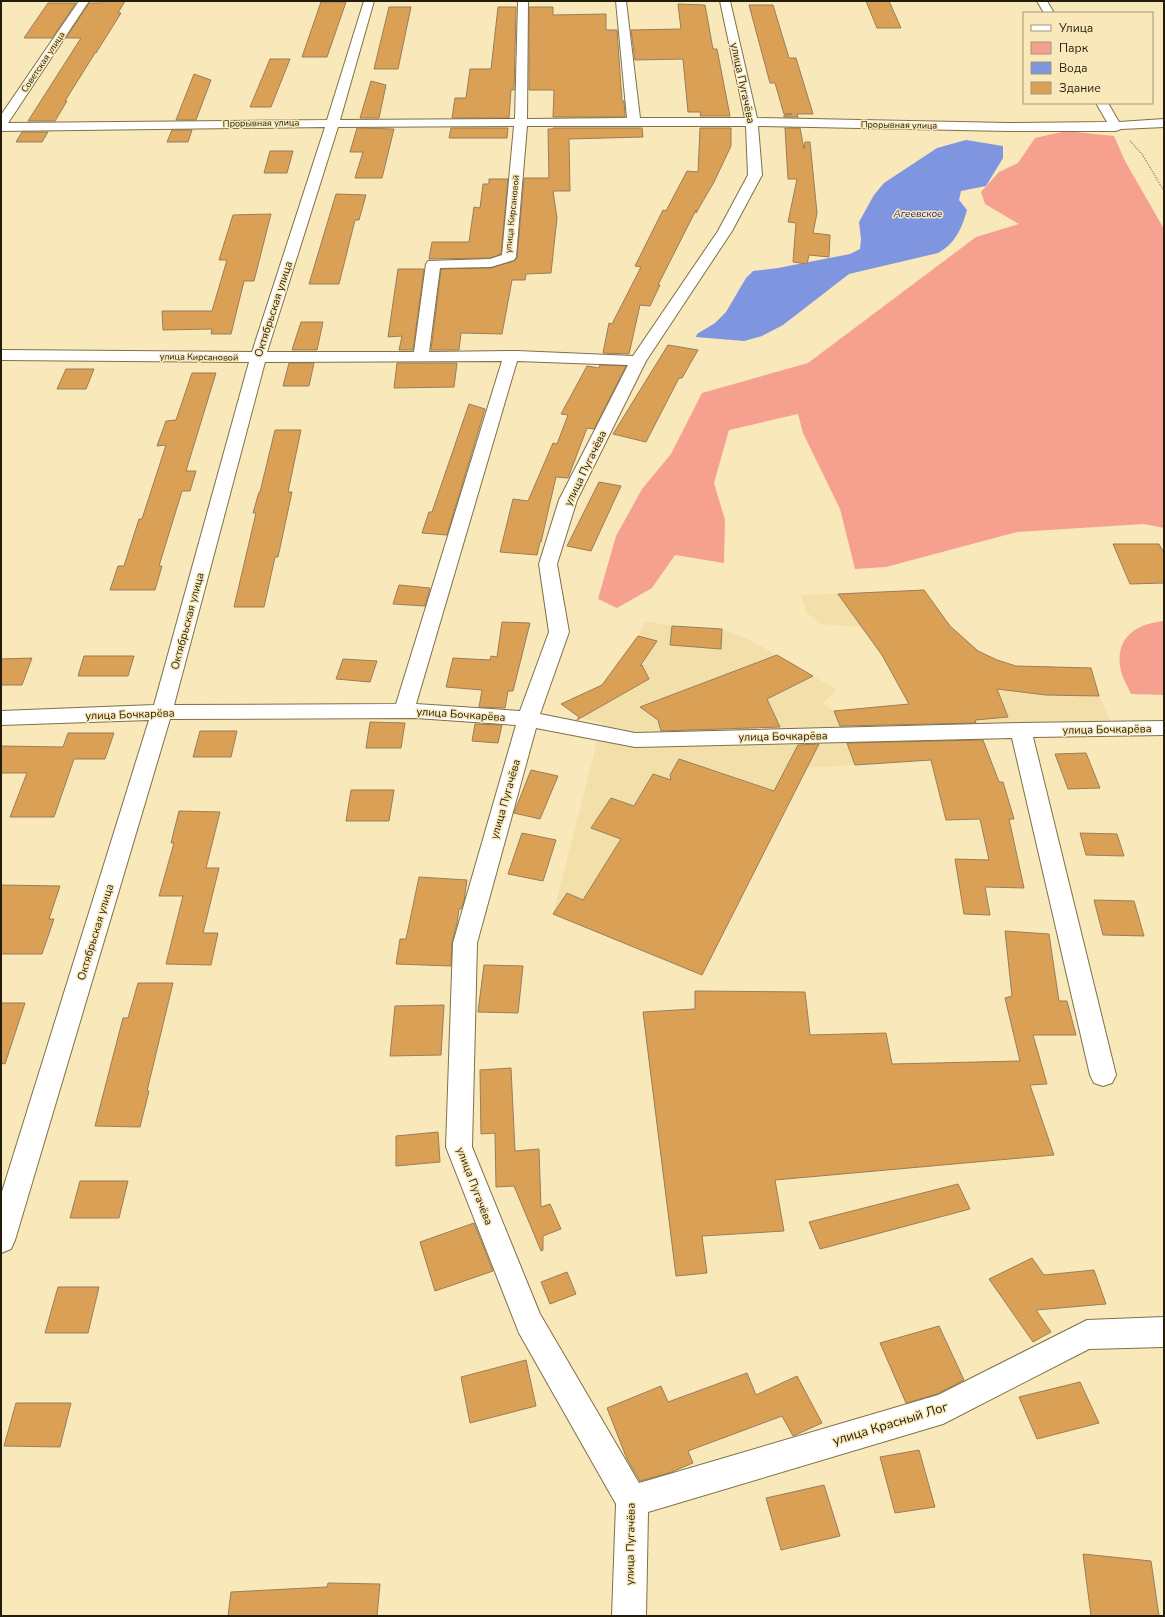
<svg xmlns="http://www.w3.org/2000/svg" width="1165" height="1617" font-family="'Nunito Sans',sans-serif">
	<rect width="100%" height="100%" fill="#f8e8ba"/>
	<path fill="#f2dfa9" d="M924,590l26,36 28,25 19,9 19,6 75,2 8,28 11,25 -132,4 11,31 -182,12 -105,207 -149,-61 49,-191 -21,-5 -20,-14 41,-19 36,-49 7,-15 27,5 50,3 32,13 83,48 -15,13 12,8 74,-7 -26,-49 -20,-28 -41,-3 -15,-12 -5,-17z"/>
	<g fill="#f6a190">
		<path d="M1066,131l48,5 11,25 39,68v299l-20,-4 -127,8 -131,35 -31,2 -15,-60 -37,-76 -5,-19 -69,16 -15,53 11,37 -1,43 -49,-8 -23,33 -35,20 -19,-9 18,-63 26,-47 29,-35 31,-61 106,-30 168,-126 43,-13 -34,-20 -4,-12 18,-20 19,-9 17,-25z"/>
		<path d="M1164,621v74l-33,-1c-3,-7 -8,-15 -10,-23 -7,-32 13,-47 43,-50z"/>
	</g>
	<path fill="#8095e0" d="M966,140l37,6v12l-17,28 -25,5 -2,9 8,10c-5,18 -12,34 -29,43l-89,21 -66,51 -21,11 -18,5 -48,-4 1,-3 18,-11 11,-11 20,-34 7,-7 25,-3 72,-14 10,-5 1,-10 -2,-17 15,-27 10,-12 53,-35z"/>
	<g fill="#daa156" stroke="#9b7d59">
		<path d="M103,1h22l-7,12h3l-25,40h-1l-30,48h2l-12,20h-27l53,-83h-15l23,-35h13z"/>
		<path d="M866,1h23l12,27h-24z"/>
		<path d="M321,2h25l-19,55h-25z"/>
		<path d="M48,3h28l-24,35h-28z"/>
		<path d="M678,4l27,1 8,44h4l13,67h-30l1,-4h-13l-5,-53 -48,1 -4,-30 50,-1z"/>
		<path d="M749,5h24l16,53h7l17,56h-16l1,3h-14v-2l8,-1h-8l-9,-31h-5z"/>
		<path d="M389,7h22l-13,62h-24z"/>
		<path d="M498,7h18l-2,83h-3l-2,28h-57l3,-20h11l4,-29h21z"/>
		<path d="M529,7h24v8l53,-1v16h11l5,71h2l1,16h-72l1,-27h-25z"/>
		<path d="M270,59h20l-19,48h-21z"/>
		<path d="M194,74l17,6 -15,40h-20z"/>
		<path d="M371,81l15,4 -7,33h-19z"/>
		<path d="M357,128l37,1 -12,49h-27l8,-26h-13z"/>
		<path d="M451,128h57l-1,10h-58z"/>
		<path d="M553,128h89l1,9 -74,2 1,52h-17l4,27 -6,55 -25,1 -1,6h-13l-10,54 -41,-1 -2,17h-28l10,-81 50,-1 23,-7 3,-3 7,-80h25l-1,-49h5z"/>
		<path d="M700,128h31v18l-17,36 -18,31v-3l-38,75h2l-10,21 -10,-1 -11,49 -26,-1 6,-30 3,1 29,-57 -6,-1 28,-56 3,1 21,-40 11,1z"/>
		<path d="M785,128h15l4,21 1,-7h5l7,71 -4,20 17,2 -1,22 -20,-2 -2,9 -14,-2 3,-39 -8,-1 9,-43h-9z"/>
		<path d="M172,130h20l-4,12h-21z"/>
		<path d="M22,132h26l-6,10h-26z"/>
		<path d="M270,151h23l-6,22h-23z"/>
		<path d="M489,179h19l-7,75 -11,4 -61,1 3,-17h37l5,-35 6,1 3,-24h6z"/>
		<path d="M336,194l30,1 -7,25h-4l-16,64h-30z"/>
		<path d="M271,214l-17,67h-10l-13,53h-20l1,-5 -49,1 -1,-19h50l15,-51h-8l14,-45z"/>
		<path d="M398,269h26l-11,81h-14l3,-14 -14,1z"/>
		<path d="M301,322h22l-6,28h-25z"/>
		<path d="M668,345l30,5 -16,28h-3l-33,64 -33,-8z"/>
		<path d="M289,363h25l-5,23h-26z"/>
		<path d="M397,363h60l-3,24 -60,1z"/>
		<path d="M600,365l26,1 -32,63 -7,-1 -19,50 -12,-1 -15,65h-1l-3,13 -37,-3 13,-53 15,2 25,-58 4,1 11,-29 -7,-1 26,-48 12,2z"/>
		<path d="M66,369h28l-8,20h-29z"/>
		<path d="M192,373h24l-30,98h10l-6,20h-8l-23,75h3l-7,24h-45l8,-24h6l15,-47h3l24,-74 -9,1 9,-25 10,-1z"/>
		<path d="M469,404l16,5 -38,126 -25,-2 7,-21h3z"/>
		<path d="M275,430h26l-13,62h4l-14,65h-3l-11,50h-30l22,-94h-3l6,-21h1z"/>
		<path d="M599,482l22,4 -30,65 -24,-5z"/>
		<path d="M1113,544h46l5,9v30l-34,1z"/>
		<path d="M399,585l31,3 -5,18 -32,-2z"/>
		<path d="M924,590l26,36 28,25 19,9 19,6 75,2 8,28 -53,-1 -49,-6 11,28 -33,3 1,3 -136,3 -6,-15 75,-7 -27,-49 -44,-61z"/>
		<path d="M502,622l28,1 -17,68h-5l-3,17 -26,-1 3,-17 -36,-3 7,-29 37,2 1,-4 6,1z"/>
		<path d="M672,626l50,3 -1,20 -51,-4z"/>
		<path d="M638,636l19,5 -17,25 2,-1 7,14 -72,41 2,-3 -18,-13 41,-19z"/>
		<path d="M777,655l36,21 -46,23 13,28 -119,4 -3,-11 -18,-13z"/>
		<path d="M84,656h50l-6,20h-50z"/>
		<path d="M32,658l-10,27h-21v-26z"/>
		<path d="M343,659l34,2 -7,21 -34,-3z"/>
		<path d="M370,722l35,1 -4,25h-35z"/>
		<path d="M475,724l27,1 -4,18 -26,-2z"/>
		<path d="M200,731h37l-6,26h-38z"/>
		<path d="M68,733h46l-9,26h-31l-20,58h-44l17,-44h-26v-27l62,1z"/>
		<path d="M983,740l16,42h4l11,37h-5l15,69 -39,-1 5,28 -26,-1 -9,-55 34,1 -9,-41 -34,1 -15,-60 -76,5 -8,-22z"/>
		<path d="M819,744l-117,231 -149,-61 14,-21 16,7 38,-61 -30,-11 20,-30 23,8 19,-32 18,6 -1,-5 9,-16 95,32 24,-46z"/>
		<path d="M1086,753l14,35 -32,1 -13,-35z"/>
		<path d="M531,770l27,6 -18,43 -26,-6z"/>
		<path d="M351,790h43l-5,31h-43z"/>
		<path d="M179,811l41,1 -14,56h13l-16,65h15l-7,32 -45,-1 17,-68h-24l15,-53h-3z"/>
		<path d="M522,833l34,7 -13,41 -35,-7z"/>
		<path d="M1080,833l37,1 7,22 -38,-1z"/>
		<path d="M419,877l48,3 -3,21 -3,8h-2l-2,14 -5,20 -1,23 -55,-2 4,-25h6z"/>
		<path d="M1,885l59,1 -11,33h5l-12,35h-41z"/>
		<path d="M1094,900l40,1 10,35 -41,-1z"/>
		<path d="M1005,931l44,3 10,67h8l9,34h-43l14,49 -17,1 24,70 -279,25 9,51 -82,5 5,37 -31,3 -33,-264 52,-3v-18l110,1 5,43 76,-2 6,31 128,-3 -15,-63 7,-2z"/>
		<path d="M484,965l39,1 -5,47 -40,-1z"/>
		<path d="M138,983h35l-26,108h2l-9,36 -45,-1 28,-108h5z"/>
		<path d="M1,1003h24l-20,61 -4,-1z"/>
		<path d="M444,1005l-3,50 -51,1 5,-50z"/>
		<path d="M511,1068l4,83 24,-2 2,58 9,-3 11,25 -18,7v14l-2,1 -27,-65 -18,1 -1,-54 -14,1 -1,-64z"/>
		<path d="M438,1132l2,30 -44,4v-30z"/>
		<path d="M80,1181h48l-9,37h-49z"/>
		<path d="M958,1184l12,25 -150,40 -11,-27z"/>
		<path d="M474,1223l19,48 -58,20 -15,-49z"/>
		<path d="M1032,1258l12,17 50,-5 12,34 -70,6 15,22 -18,10 -44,-63z"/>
		<path d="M567,1272l9,22 -26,10 -9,-22z"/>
		<path d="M58,1287h41l-11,46h-43z"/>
		<path d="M939,1326l25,54 -27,14 -31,9 -26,-60z"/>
		<path d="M526,1360l10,46 -66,17 -9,-46z"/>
		<path d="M747,1373l9,22 41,-19 25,47 -29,13 -11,-20 -94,35 5,12 -24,10 -29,8 -13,-22 -20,-51 54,-22 7,16z"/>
		<path d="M1080,1382l19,41 -62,16 -18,-42z"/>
		<path d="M16,1403h55l-11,44 -56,-1z"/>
		<path d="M919,1450l16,57 -40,6 -15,-56z"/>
		<path d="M824,1485l16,51 -59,14 -15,-52z"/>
		<path d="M1083,1554l68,7 8,55h-68z"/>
		<path d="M328,1583l52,1 -3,32h-149l3,-24 96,-5z"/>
	</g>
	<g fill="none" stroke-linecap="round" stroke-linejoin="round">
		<g stroke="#7f7146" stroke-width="2">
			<g id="minor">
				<path d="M79,1h10l-81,122 319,-3 37,-119h10l-34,119 175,-1 3,-118h10l-1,118 100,-1 -11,-117h10l14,117h105l-25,-117h10l27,117 251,5 99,-1 -11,-19h12l11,19 45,-3v8l-43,2 -5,2h-108l-250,-5 4,49 -30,56 -86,130 -69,139 -20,64 12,68 -29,82 95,19 386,-10 143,-2v14l-131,2 83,338 -4,8 -9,3 -9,-3 -4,-8 -78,-337 -377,9 -99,-19 -59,215 -5,204 68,167 99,169 299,-88 149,-75 77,-3v30l-75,2 -146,75 -295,88 -2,104h-34l4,-112 -97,-171 -73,-186 7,-204 63,-218 -100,-7 -246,1 -155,521 -4,9 -10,4v-58l148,-475 -148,5v-14l153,-6 95,-343 -248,-2v-10l251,2 73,-225 -324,4v-16zM514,126l-12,129 -12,4 -62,2 -2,3 -12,88h-147l71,-225zM527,126h219l2,49 -30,56 -85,125 -116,-5 -88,1 11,-84 51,-1 23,-7 2,-3zM502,361l-106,343 -222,1 91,-343zM517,361l111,4 -69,135 -20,64 10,68 -29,79 -104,-7z"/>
				<path d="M1037,1h10l7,12h-10z"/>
			</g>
		</g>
		<path stroke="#8c8162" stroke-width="1.5" stroke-dasharray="1 1.5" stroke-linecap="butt" d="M1130,141l12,13 22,37"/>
		<use href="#minor" fill="#fff" fill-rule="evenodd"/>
	</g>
	<g text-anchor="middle" stroke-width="3" stroke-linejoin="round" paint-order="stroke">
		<g font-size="9" fill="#221c0b" stroke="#f8e8ba">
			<text transform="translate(43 62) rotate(-56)" y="3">Советская улица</text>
			<text transform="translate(261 123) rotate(-1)" y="3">Прорывная улица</text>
			<text transform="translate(899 125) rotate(1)" y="3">Прорывная улица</text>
			<text transform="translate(512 214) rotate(-84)" y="3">улица Кирсановой</text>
			<text transform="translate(199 357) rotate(1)" y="3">улица Кирсановой</text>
		</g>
		<g font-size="10" font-style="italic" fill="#1a1f76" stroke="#f8e8ba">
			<text x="918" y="217">Агеевское</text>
		</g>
		<g font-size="11" fill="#221c0b" stroke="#f8e8ba">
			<text transform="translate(743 83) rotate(78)" y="4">улица Пугачёва</text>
			<text transform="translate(273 309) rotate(-72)" y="4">Октябрьская улица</text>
			<text transform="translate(585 468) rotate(-64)" y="4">улица Пугачёва</text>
			<text transform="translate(187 621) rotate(-75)" y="4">Октябрьская улица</text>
			<text transform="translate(130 714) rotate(-2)" y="4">улица Бочкарёва</text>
			<text transform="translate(461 714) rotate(4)" y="4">улица Бочкарёва</text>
			<text transform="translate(1107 729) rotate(-1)" y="4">улица Бочкарёва</text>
			<text transform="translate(783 736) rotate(-1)" y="4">улица Бочкарёва</text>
			<text transform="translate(505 799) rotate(-74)" y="4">улица Пугачёва</text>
			<text transform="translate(95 932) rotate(-73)" y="4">Октябрьская улица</text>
			<text transform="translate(475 1186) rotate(69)" y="4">улица Пугачёва</text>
			<text transform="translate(630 1544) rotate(-89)" y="4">улица Пугачёва</text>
		</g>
		<g font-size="13" fill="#221c0b" stroke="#f8e8ba">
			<text transform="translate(890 1423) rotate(-17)" y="5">улица Красный Лог</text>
		</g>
	</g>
	<rect width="1165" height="1617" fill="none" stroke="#221c0b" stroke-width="4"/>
	<rect x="1023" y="12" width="130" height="92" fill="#f8e8ba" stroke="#a29674"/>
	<rect x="1031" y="25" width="20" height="6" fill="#ffffff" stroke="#a29674"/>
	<text x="1059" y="32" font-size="12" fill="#221c0b">Улица</text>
	<rect x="1031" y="42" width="20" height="12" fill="#f6a190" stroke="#a29674"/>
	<text x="1059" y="52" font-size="12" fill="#221c0b">Парк</text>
	<rect x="1031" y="62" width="20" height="12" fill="#8095e0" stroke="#a29674"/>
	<text x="1059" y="72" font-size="12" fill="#221c0b">Вода</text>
	<rect x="1031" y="82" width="20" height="12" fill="#daa156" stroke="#a29674"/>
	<text x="1059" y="92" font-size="12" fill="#221c0b">Здание</text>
</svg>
